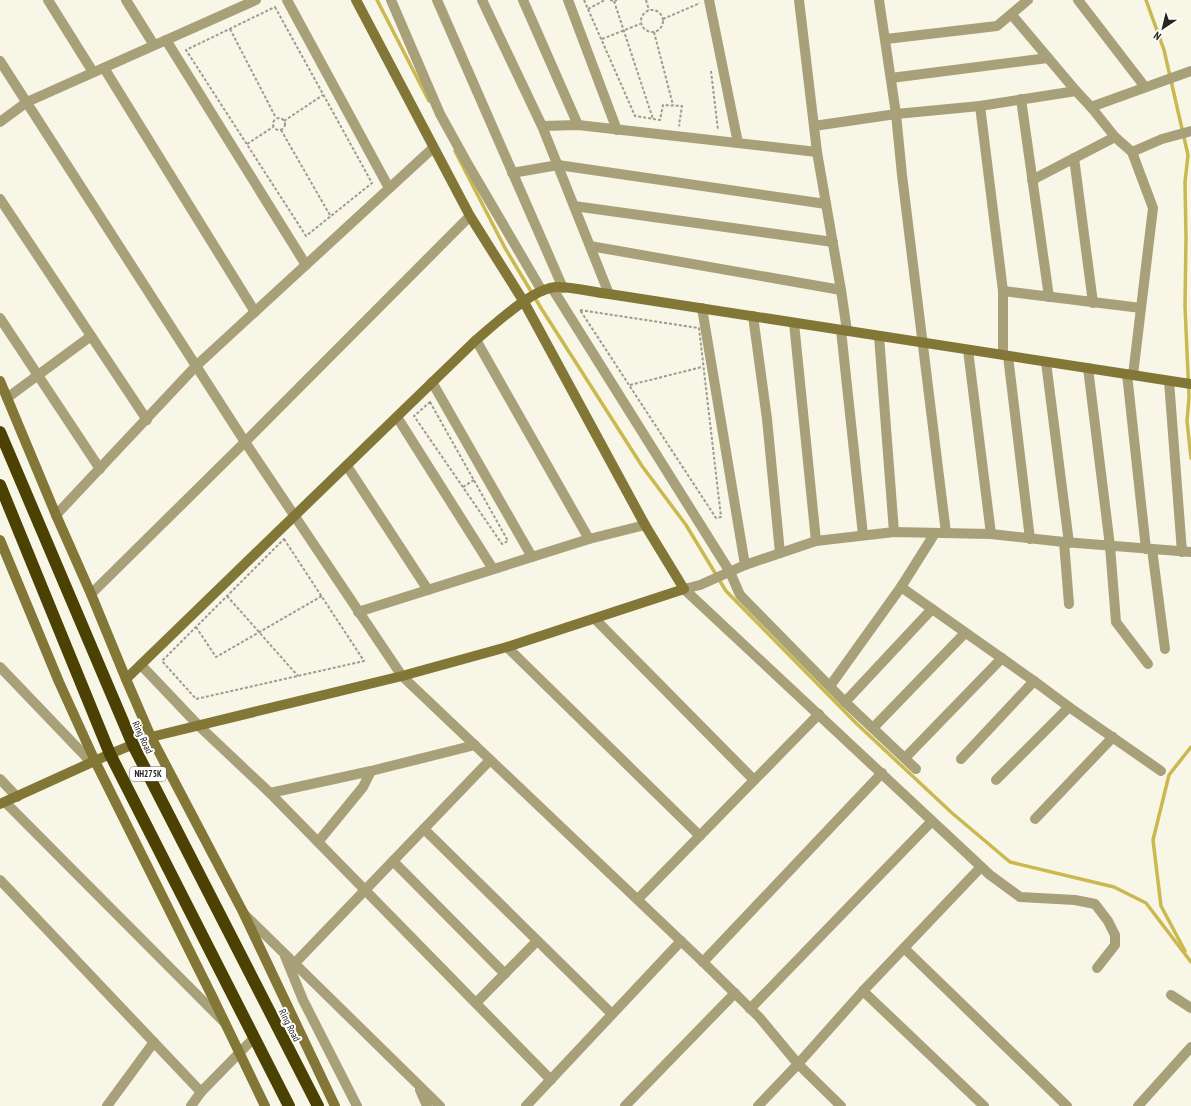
<svg xmlns="http://www.w3.org/2000/svg" width="1191" height="1106" font-family="'PT Sans Narrow',sans-serif">
	<rect width="100%" height="100%" fill="#f8f6e7"/>
	<g fill="none" stroke-linecap="round" stroke-linejoin="round">
		<g stroke="#cbb850" stroke-width="3.5">
			<path d="M377,0l52,101"/>
			<path d="M1146,0l18,50 24,105 -3,27 1,56 -1,68 4,91 -2,24 4,37"/>
			<path d="M455,151l50,97 36,60 101,158 44,59 40,66 131,133 95,89 58,49 104,25 32,16 45,59"/>
			<path d="M1185,951l-24,-45 -8,-66 16,-65 22,-28"/>
		</g>
		<g stroke="#9d9c91" stroke-width="2" stroke-dasharray="3 2" stroke-linecap="butt">
			<path d="M584,0l51,116 25,4 3,-15 19,1 -3,19 1,1"/>
			<path d="M610,0l4,1 3,-1"/>
			<path d="M646,0l3,10"/>
			<path d="M614,1l39,118"/>
			<path d="M275,7l97,176 -66,53 -120,-186z"/>
			<path d="M588,9l17,-9"/>
			<circle cx="652" cy="21" r="11"/>
			<path d="M663,19l37,-16"/>
			<path d="M230,29l46,89"/>
			<path d="M654,32l19,73"/>
			<path d="M602,39l38,-15"/>
			<path d="M711,71l7,59"/>
			<circle cx="279" cy="124" r="6"/>
			<path d="M284,121l39,-26"/>
			<path d="M281,130l50,87"/>
			<path d="M247,144l26,-17"/>
			<path d="M580,310l119,18 22,189 -5,1z"/>
			<path d="M630,385l72,-18"/>
			<path d="M430,402l78,139 -6,3 -88,-128z"/>
			<path d="M463,487l11,-7"/>
			<path d="M284,539l80,122 -168,38 -34,-38z"/>
			<path d="M227,596l71,80"/>
			<path d="M196,627l20,30 106,-61"/>
		</g>
		<g stroke="#a8a078" stroke-width="10">
			<path d="M48,0l45,72"/>
			<path d="M126,0l28,45"/>
			<path d="M287,0l102,188"/>
			<path d="M391,0l49,114 26,47 76,130"/>
			<path d="M437,0l126,288"/>
			<path d="M482,0l60,126 67,168"/>
			<path d="M523,0l55,125"/>
			<path d="M568,0l49,130"/>
			<path d="M709,0l29,143"/>
			<path d="M799,0l18,152 24,138 6,41"/>
			<path d="M879,0l17,114 6,61 44,358"/>
			<path d="M1078,0l67,87"/>
			<path d="M1012,15l64,76 15,16 24,30 17,15 21,56 -20,167"/>
			<path d="M886,39l111,-13 31,-26"/>
			<path d="M166,40l140,225"/>
			<path d="M0,61l245,381 157,234 301,286 56,55 39,47 43,42"/>
			<path d="M104,68l151,244"/>
			<path d="M891,78l157,-20"/>
			<path d="M1021,99l28,198"/>
			<path d="M980,106l23,185v64"/>
			<path d="M1091,107l100,-36"/>
			<path d="M0,122l27,-20 229,-102"/>
			<path d="M542,126l36,-1 239,27"/>
			<path d="M814,126l82,-12 84,-8 96,-15"/>
			<path d="M1132,152l30,-13 29,-8"/>
			<path d="M1074,158l19,145"/>
			<path d="M512,173l46,-8 268,39"/>
			<path d="M1032,180l83,-43"/>
			<path d="M0,199l147,221"/>
			<path d="M574,206l259,36"/>
			<path d="M590,246l251,44"/>
			<path d="M552,288l178,284 10,23 105,107 71,67"/>
			<path d="M1003,291l138,17"/>
			<path d="M702,308l43,257"/>
			<path d="M753,316l14,103 13,134"/>
			<path d="M0,318l100,151"/>
			<path d="M794,323l22,218"/>
			<path d="M841,330l22,205"/>
			<path d="M879,336l15,196"/>
			<path d="M476,340l113,199"/>
			<path d="M968,350l23,184"/>
			<path d="M1008,356l22,183"/>
			<path d="M1046,362l23,181"/>
			<path d="M1088,368l22,178 6,76 32,42"/>
			<path d="M1127,374l19,175"/>
			<path d="M1169,381l13,171"/>
			<path d="M432,382l100,175"/>
			<path d="M7,398l84,-62"/>
			<path d="M397,417l96,152"/>
			<path d="M347,466l81,124"/>
			<path d="M56,515l140,-149 237,-218"/>
			<path d="M1064,542l5,62"/>
			<path d="M1152,549l13,100"/>
			<path d="M901,587l133,94 35,26 92,64"/>
			<path d="M684,589l306,286 30,22 55,3 20,4 13,17 7,14v10l-18,23"/>
			<path d="M684,589l16,-4 45,-20 71,-24 78,-9 97,2 73,8 127,10"/>
			<path d="M91,594l154,-152 225,-226"/>
			<path d="M358,612l231,-73 56,-14"/>
			<path d="M595,619l159,161"/>
			<path d="M507,647l193,189"/>
			<path d="M141,665l58,61 71,67 281,287"/>
			<path d="M0,667l91,95"/>
			<path d="M830,686l71,-99 34,-54"/>
			<path d="M845,702l87,-93"/>
			<path d="M873,728l92,-95"/>
			<path d="M905,758l97,-100"/>
			<path d="M961,759l73,-78"/>
			<path d="M0,779l17,18"/>
			<path d="M996,780l73,-73"/>
			<path d="M270,793l101,-22 104,-26"/>
			<path d="M5,802l220,221"/>
			<path d="M1035,819l78,-82"/>
			<path d="M424,829l188,185"/>
			<path d="M318,842l45,-55 8,-16"/>
			<path d="M393,861l112,113"/>
			<path d="M0,880l201,212"/>
			<path d="M638,899l181,-185"/>
			<path d="M245,915l195,191"/>
			<path d="M904,948l163,158"/>
			<path d="M285,956l18,44 54,106"/>
			<path d="M703,962l179,-189"/>
			<path d="M295,963l195,-203"/>
			<path d="M863,991l121,115"/>
			<path d="M1171,995l20,13"/>
			<path d="M476,1003l61,-62"/>
			<path d="M750,1009l182,-188"/>
			<path d="M420,1090l7,16"/>
			<path d="M107,1106l47,-64"/>
			<path d="M191,1106l10,-14 53,-54"/>
			<path d="M526,1106l155,-165"/>
			<path d="M625,1106l110,-113"/>
			<path d="M758,1106l40,-42 65,-73 118,-124"/>
			<path d="M1138,1106l53,-59"/>
		</g>
		<g stroke="#827737" stroke-width="10">
			<path d="M0,381l56,134 35,79 35,85 25,58 92,175 92,194"/>
			<path d="M0,540l59,142 36,79 118,237 52,108"/>
			<path d="M126,679l350,-339c18,-15 58,-53 81,-53 17,0 35,5 52,7l582,90"/>
			<path d="M0,804l110,-50 41,-17 251,-61 105,-29 177,-58 -39,-64 -121,-223 -54,-86 -114,-216"/>
		</g>
		<g stroke="#4b4103" stroke-width="12">
			<path d="M0,432l133,313 185,361"/>
			<path d="M0,485l110,269 179,352"/>
		</g>
	</g>
	<g text-anchor="middle" stroke-width="4" stroke-linejoin="round" paint-order="stroke">
		<rect fill="#fff" stroke="#686763" stroke-width="1" x="130" y="767" width="36" height="14" rx="3"/>
		<g font-size="9" font-weight="bold" fill="#272620">
			<text x="148" y="777">NH275K</text>
		</g>
		<g font-size="10" fill="#272620" stroke="#fff">
			<text transform="translate(143 737) rotate(65)" y="4">Ring Road</text>
			<text transform="translate(290 1025) rotate(63)" y="4">Ring Road</text>
		</g>
	</g>
	<g transform="translate(1163 28) rotate(215)" stroke="#ffffff" stroke-width="3" paint-order="stroke">
	<path d="M0-3L7 15L0 10L-7 15Z" fill="#272620"/>
	<text y="-6" font-size="11" font-weight="bold" text-anchor="middle" fill="#272620">N</text>
	</g>
</svg>
